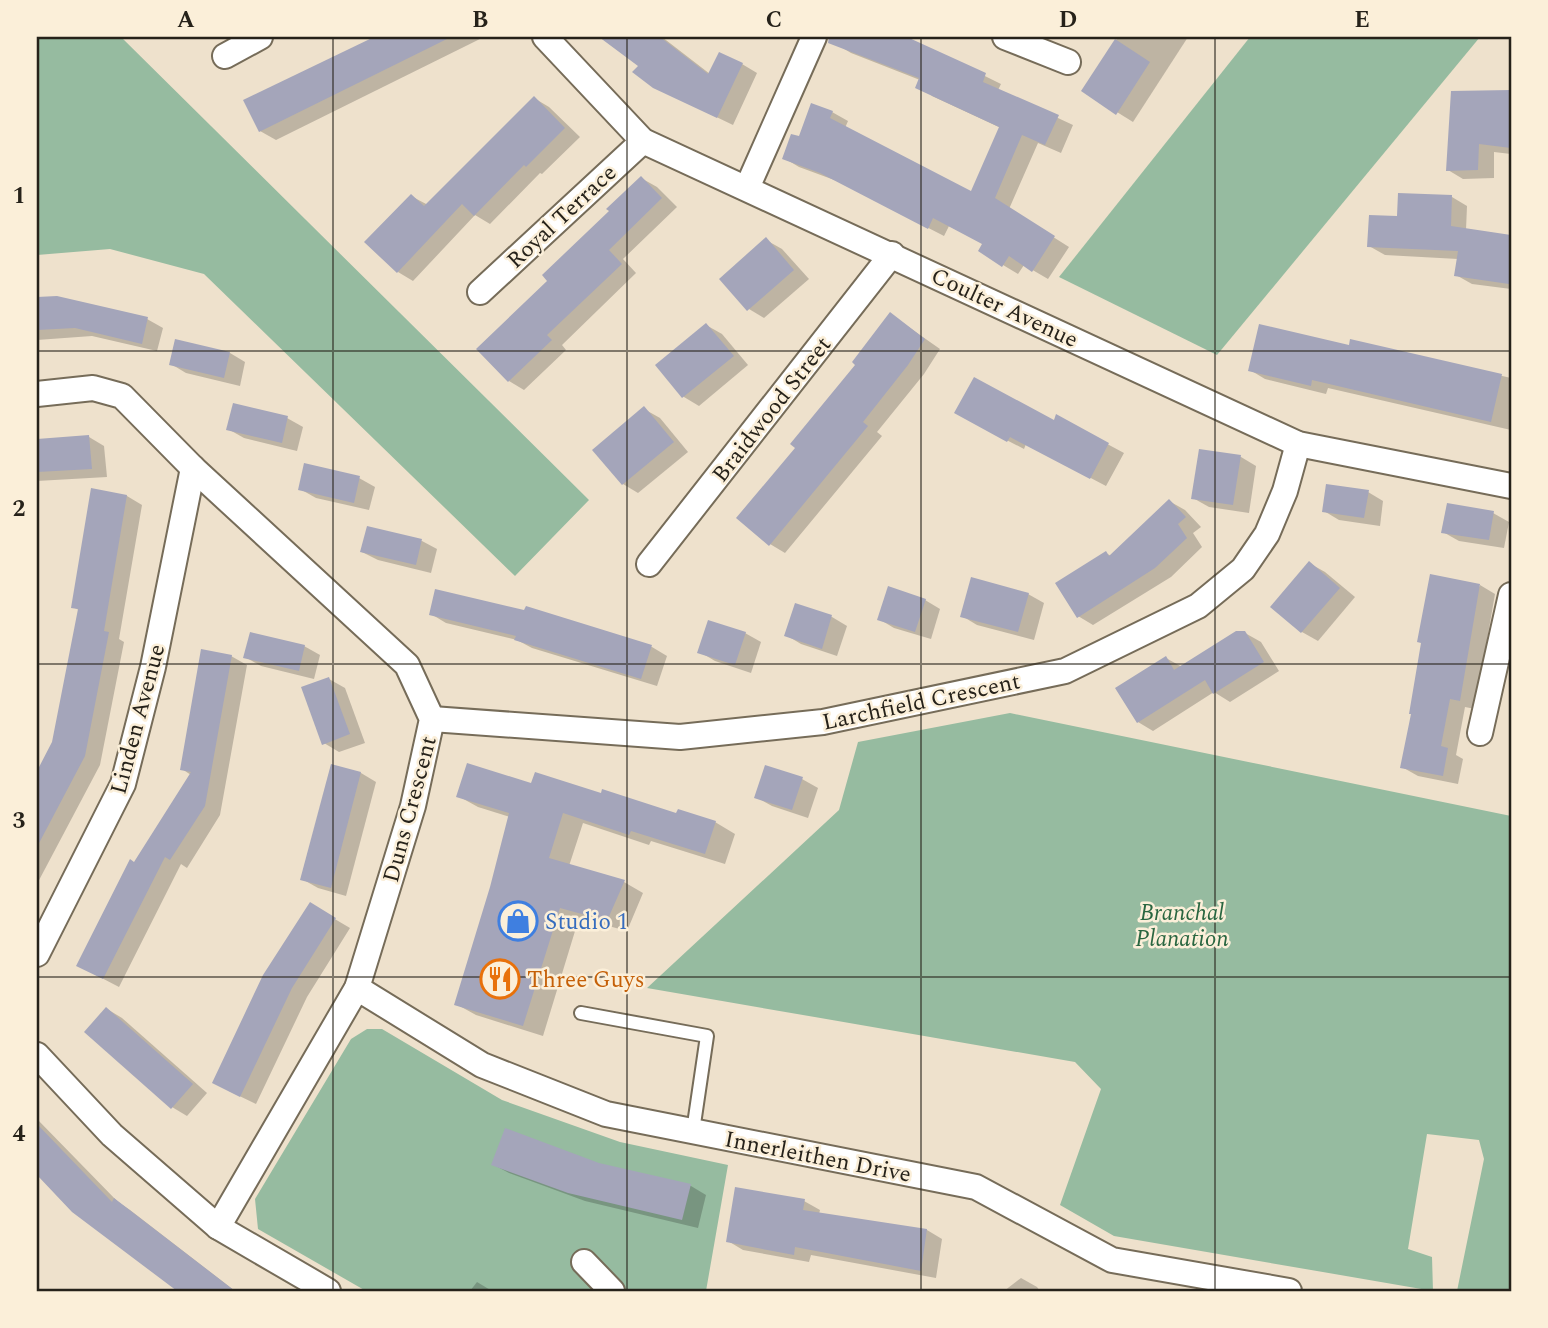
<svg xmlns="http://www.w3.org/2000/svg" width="1548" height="1328" font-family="Spectral,serif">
	<rect width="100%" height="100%" fill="#eee1cc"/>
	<g fill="#96bba0">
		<path d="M37,37h84l468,463 -74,76 -311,-302 -94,-25 -73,6z"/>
		<path d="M1250,37h230l-263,318 -158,-78z"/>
		<path d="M1010,713l501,103v475h-54l27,-132 -5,-19 -52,-6 -19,115 24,8 1,34 -319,-55 -54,-31 41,-116 -26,-27 -428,-74 192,-178 19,-68z"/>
		<path d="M367,1029h15l120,71 118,42 108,23 -22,126h-340l-108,-62 -3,-30 96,-160z"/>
	</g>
	<g fill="#0003">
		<path d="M379,37h105l-208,103 -16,-9 -15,-31z"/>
		<path d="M605,37h57l48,37 32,-10 15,9 -24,52 -79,-38 -14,-21z"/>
		<path d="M839,37h67l95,47 -3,6 75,35 -12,28 -23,-10 -29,66 60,38 -21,32 -24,-14 -6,9 -15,-9 -18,-21 -36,-18 -5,10 -107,-55 -38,-14 -15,-9 16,-20 32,-26 16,9 -3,7 127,65 29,-65 -69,-32 -12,-16 -69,-27 -15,-9z"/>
		<path d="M1118,37h70l-55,85 -50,-31z"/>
		<path d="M1496,92l15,2v60l-17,-2v26l-31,1 -15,-9z"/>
		<path d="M534,98l15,9 31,30 -38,37 -2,-1 -50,51 -15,-9 -62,66 -15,-9 13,-76 17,9z"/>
		<path d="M641,178l16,9 20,20 -54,52 13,14 -74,72 4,5 -42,40 -15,-9 41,-100z"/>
		<path d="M1452,197l15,9 -1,24 45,7v52l-39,-5 -16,-9 2,-16 -73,-4 -16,-9 29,-28z"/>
		<path d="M766,240l16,9 27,30 -45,39 -15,-9z"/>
		<path d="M57,298l90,21 16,9 -6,23 -65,-15 -55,4v-41z"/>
		<path d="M890,314l50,35 -16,25 -47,58 5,4 -97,117 -15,-9 27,-96 61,-83z"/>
		<path d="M706,325l16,9 26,31 -49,41 -15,-9 -27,-31z"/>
		<path d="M1351,341l160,37v52l-183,-42 -2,6 -61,-15 -15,-9 100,-23z"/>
		<path d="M230,353l15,9 -5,24 -54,-13 -15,-9z"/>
		<path d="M644,409l16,9 28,34 -50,41 -15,-9z"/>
		<path d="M1057,417l67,36 -18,33 -80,-42 -2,5 -52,-27h82z"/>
		<path d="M287,418l16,9 -6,24 -53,-13 -16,-9z"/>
		<path d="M89,437l15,9 3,31 -70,4v-40z"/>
		<path d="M1200,451l41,6 15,9 -7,47 -40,-6 -16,-9z"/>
		<path d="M359,478l16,9 -6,23 -53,-12 -16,-9z"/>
		<path d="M93,490l34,6 15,9 -23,134 5,3 -24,123 -63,119v-110l16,-31 26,-133 -6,-3z"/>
		<path d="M1368,492l15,9 -3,25 -41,-6 -15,-9z"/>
		<path d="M1169,501l16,9 16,17 -8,6 9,14 -31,30 -78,48 -15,-9 28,-63 5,3z"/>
		<path d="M1493,513l16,9 -5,26 -45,-7 -16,-9z"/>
		<path d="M422,541l15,8 -6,24 -53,-13 -16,-8z"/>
		<path d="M1309,563l16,9 30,25 -37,44 -16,-9 -30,-25z"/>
		<path d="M1480,585l15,9 -20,115 -10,-2 -9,48 7,4 -5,25 -40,-8 -16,-9z"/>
		<path d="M1028,594l16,9 -10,37 -57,-15 -15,-9z"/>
		<path d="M925,600l15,9 -9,30 -37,-11 -15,-9z"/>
		<path d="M796,605l36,12 15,9 -10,30 -36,-12 -15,-9z"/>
		<path d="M527,608l125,39 15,9 -10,30 -125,-38 -15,-8 -71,-17 -15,-9 94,-2z"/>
		<path d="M745,633l16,9 -10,31 -36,-12 -15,-9z"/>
		<path d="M1245,633l16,9 18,29 -49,31 -16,-10 -61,39 -15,-9 28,-64 16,9z"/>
		<path d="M304,646l16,9 -6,24 -53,-13 -16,-9z"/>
		<path d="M231,656l16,9 -27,150 -33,53 -6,-4 -62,123 -25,-13 41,-110 56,-89 -9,-6z"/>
		<path d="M329,679l16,9 20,55 -26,9 -15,-9z"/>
		<path d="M332,766l29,7 15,9 -30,114 -28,-8 -16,-9z"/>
		<path d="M802,779l16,9 -10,30 -36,-12 -16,-9z"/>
		<path d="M532,785l70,10 76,20 37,7 20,12 -10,30 -74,-23 -2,4 -66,-22 -14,43 55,16 19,11 -16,38 -48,-13 -36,118 -67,-21 -20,-11 36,-117 18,-70 -32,-10 -20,-11z"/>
		<path d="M311,905l39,23 -43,69 -51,107 -27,-13z"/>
		<path d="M107,1009l15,9 85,75 -20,23 -15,-9z"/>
		<path d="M37,1119l81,83 12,8 105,81h-54l-107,-81 -37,-38z"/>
		<path d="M598,1164l93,22 15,9 -8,33 -113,-27 -76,-28 -15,-8z"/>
		<path d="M804,1201l16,9 -1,4 108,16 15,9 -6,39 -125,-23 -2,7 -66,-12 -15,-9z"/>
		<path d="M1021,1278l16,9 3,4h-36z"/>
		<path d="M477,1282l15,9h-22z"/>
	</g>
	<g fill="#a4a5ba">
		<path d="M374,37h77l-192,95 -16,-32z"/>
		<path d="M599,37h61l48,37 11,-22 24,11 -26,55 -64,-30 -21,-16 6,-6z"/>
		<path d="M829,37h78l79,36 -3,9 76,33 -14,30 -23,-10 -27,63 60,38 -23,36 -23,-16 -7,11 -24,-16 4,-7 -49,-26 -5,11 -108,-56 -38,-14 9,-25 8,2 12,-33 22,8 -3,7 141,73 28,-64 -84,-39 4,-10 -91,-35z"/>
		<path d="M1115,39l35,23 -34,53 -35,-24z"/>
		<path d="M1511,90v58l-32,-4 -1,26 -32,1 5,-80z"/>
		<path d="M534,96l31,32 -39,39 -2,-2 -50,51 -12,-12 -65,69 -33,-31 47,-48 13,12z"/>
		<path d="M641,176l21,22 -53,52 13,14 -75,71 5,5 -44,42 -32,-33 71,-68 -5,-6 67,-64 -3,-2z"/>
		<path d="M1398,193l54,2 -1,31 60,9 -2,49 -55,-8 4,-25 -91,-4 2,-32 28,1z"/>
		<path d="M766,237l28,33 -47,41 -28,-32z"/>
		<path d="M57,296l91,21 -6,27 -67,-16 -38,2v-33z"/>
		<path d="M890,312l35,27 -17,26 -45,57 5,4 -99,120 -33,-28 59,-70 -5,-4 65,-79 -3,-3z"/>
		<path d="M706,323l28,33 -52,42 -27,-33z"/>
		<path d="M1259,324l90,21 1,-6 152,35 -11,48 -179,-42 -1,6 -63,-15z"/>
		<path d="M175,339l55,13 -6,26 -55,-13z"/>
		<path d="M974,377l80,43 2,-6 53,29 -19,36 -80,-42 -3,5 -53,-29z"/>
		<path d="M233,403l55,13 -6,27 -56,-13z"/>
		<path d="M644,406l30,36 -52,43 -30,-35z"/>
		<path d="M89,435l3,34 -55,3v-33z"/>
		<path d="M1199,449l42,6 -8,50 -42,-6z"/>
		<path d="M304,463l56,13 -6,27 -56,-13z"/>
		<path d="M1326,484l43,6 -5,28 -42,-6z"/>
		<path d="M91,488l36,7 -23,136 5,1 -24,124 -48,91v-76l15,-29 26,-133 -7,-1z"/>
		<path d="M1169,499l17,18 -8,7 9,14 -32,30 -78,50 -22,-35 51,-32 3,5z"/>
		<path d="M1447,503l47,8 -5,29 -48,-7z"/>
		<path d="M367,526l55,13 -6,26 -56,-13z"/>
		<path d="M1309,561l31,27 -39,45 -31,-26z"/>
		<path d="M1430,574l50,10 -20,117 -10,-2 -9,47 7,2 -5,28 -43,-8 11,-54h-2l12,-71 -4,-1z"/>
		<path d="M971,577l58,16 -11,39 -58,-15z"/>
		<path d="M888,586l38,13 -11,33 -38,-12z"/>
		<path d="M435,589l89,21 2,-4 126,39 -11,34 -127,-39 2,-4 -87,-21z"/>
		<path d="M795,603l37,12 -10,34 -38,-13z"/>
		<path d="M708,620l38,12 -11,33 -38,-12z"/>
		<path d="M1236,631h9l19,31 -51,32 -8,-14 -68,43 -22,-35 51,-32 8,14z"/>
		<path d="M250,632l55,13 -6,26 -56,-13z"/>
		<path d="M201,649l31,6 -27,151 -35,54 -5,-3 -62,122 -27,-13 54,-107 4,3 57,-90 -11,-2z"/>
		<path d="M329,677l21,57 -28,11 -21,-58z"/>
		<path d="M467,763l64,20 4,-11 66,21 1,-4 74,24 2,-4 38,12 -11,33 -74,-23 -2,4 -66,-22 -14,45 76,22 -18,41 -47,-13 -37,118 -69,-21 36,-118 19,-74 -53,-16z"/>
		<path d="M331,764l30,8 -30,116 -31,-8z"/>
		<path d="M765,765l38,12 -11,33 -38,-12z"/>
		<path d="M310,902l26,16 -44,70 -52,109 -28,-14 51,-108z"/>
		<path d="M106,1007l87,77 -22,25 -87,-77z"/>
		<path d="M37,1124l75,78 2,-4 121,93h-58l-105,-79 -35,-37z"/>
		<path d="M505,1128l94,35 92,21 -9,36 -114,-27 -77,-28z"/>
		<path d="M735,1187l70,12 -2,11 124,19 -6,42 -126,-24 -1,8 -68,-13z"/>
	</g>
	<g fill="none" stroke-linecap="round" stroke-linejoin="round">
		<g stroke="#766c59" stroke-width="16">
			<path id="lane" d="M581,1013l126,23 -14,95"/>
		</g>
		<g stroke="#766c59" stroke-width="28">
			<g id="street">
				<path d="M545,37l98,104 655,303 213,42"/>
				<path d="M1005,37l63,25"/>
				<path d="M225,56l35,-19"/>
				<path d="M747,188l67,-151"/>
				<path d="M480,292l163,-151"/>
				<path d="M37,394l56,-6 29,8 71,72 214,197 25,54 -19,87 -56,182 -139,239"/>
				<path d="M649,564l243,-310"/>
				<path d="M432,719l248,18 143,-15 242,-51 133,-65 45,-37 24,-35 18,-43 13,-47"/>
				<path d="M1480,733l31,-138"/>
				<path d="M37,954l86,-170 30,-117 40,-199"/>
				<path d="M357,988l125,77 124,49 370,73 136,73 177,31"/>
				<path d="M37,1055l75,80 106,92 110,64"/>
				<path d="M584,1262l28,29"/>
			</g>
		</g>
		<use href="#lane" stroke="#fff" stroke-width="12"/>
		<use href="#street" stroke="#fff" stroke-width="24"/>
	</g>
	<path fill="none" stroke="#26221a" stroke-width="2" stroke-opacity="0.55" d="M333,37v1254M627,37v1254M921,37v1254M1215,37v1254M37,351h1474M37,664h1474M37,977h1474"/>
	<defs>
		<g id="shop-ring" transform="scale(2.0125)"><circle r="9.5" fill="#fbefd9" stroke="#3f7fe0" stroke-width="1.5"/><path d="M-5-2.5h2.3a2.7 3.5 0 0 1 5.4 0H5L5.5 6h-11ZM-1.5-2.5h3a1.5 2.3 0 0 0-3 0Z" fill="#3f7fe0"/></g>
		<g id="restaurant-ring" transform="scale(2.0125)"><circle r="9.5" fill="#fbefd9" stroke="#e8710a" stroke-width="1.5"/><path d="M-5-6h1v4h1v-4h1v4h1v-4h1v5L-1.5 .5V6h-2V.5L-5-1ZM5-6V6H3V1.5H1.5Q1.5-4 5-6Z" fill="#e8710a"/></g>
	</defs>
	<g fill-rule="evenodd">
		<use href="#shop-ring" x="518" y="921"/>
		<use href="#restaurant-ring" x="500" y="979"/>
	</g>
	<g text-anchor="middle" stroke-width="5" stroke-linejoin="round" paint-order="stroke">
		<g font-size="23" fill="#26221a" stroke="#fbefd9">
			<text transform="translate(561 216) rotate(-43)" y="8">Royal Terrace</text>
			<text transform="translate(1005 307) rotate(25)" y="8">Coulter Avenue</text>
			<text transform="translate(771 409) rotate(-52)" y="8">Braidwood Street</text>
			<text transform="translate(921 701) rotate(-12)" y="8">Larchfield Crescent</text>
			<text transform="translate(137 719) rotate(-75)" y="8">Linden Avenue</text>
			<text transform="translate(409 809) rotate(-75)" y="8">Duns Crescent</text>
			<text transform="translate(818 1156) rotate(11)" y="8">Innerleithen Drive</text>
		</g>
		<g font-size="23" font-style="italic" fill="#296640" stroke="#fbefd9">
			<text x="1182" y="920">Branchal<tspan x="1182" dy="26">Planation</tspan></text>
		</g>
		<g font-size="23" fill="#366cbe" stroke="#fbefd9" text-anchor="start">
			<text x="545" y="929">Studio 1</text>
		</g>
		<g font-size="23" fill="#c56008" stroke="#fbefd9" text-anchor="start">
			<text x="527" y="987">Three Guys</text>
		</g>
	</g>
	<rect width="1548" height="1328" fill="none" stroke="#fbefd9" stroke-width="77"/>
	<rect x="38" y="38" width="1472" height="1252" fill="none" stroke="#26221a" stroke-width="2.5"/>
	<g font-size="23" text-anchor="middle" font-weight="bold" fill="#26221a">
		<text x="186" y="27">A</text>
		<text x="480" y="27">B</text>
		<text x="774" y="27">C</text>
		<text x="1068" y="27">D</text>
		<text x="1362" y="27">E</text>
		<text x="19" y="203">1</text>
		<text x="19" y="516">2</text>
		<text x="19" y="828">3</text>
		<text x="19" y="1141">4</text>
	</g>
</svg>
